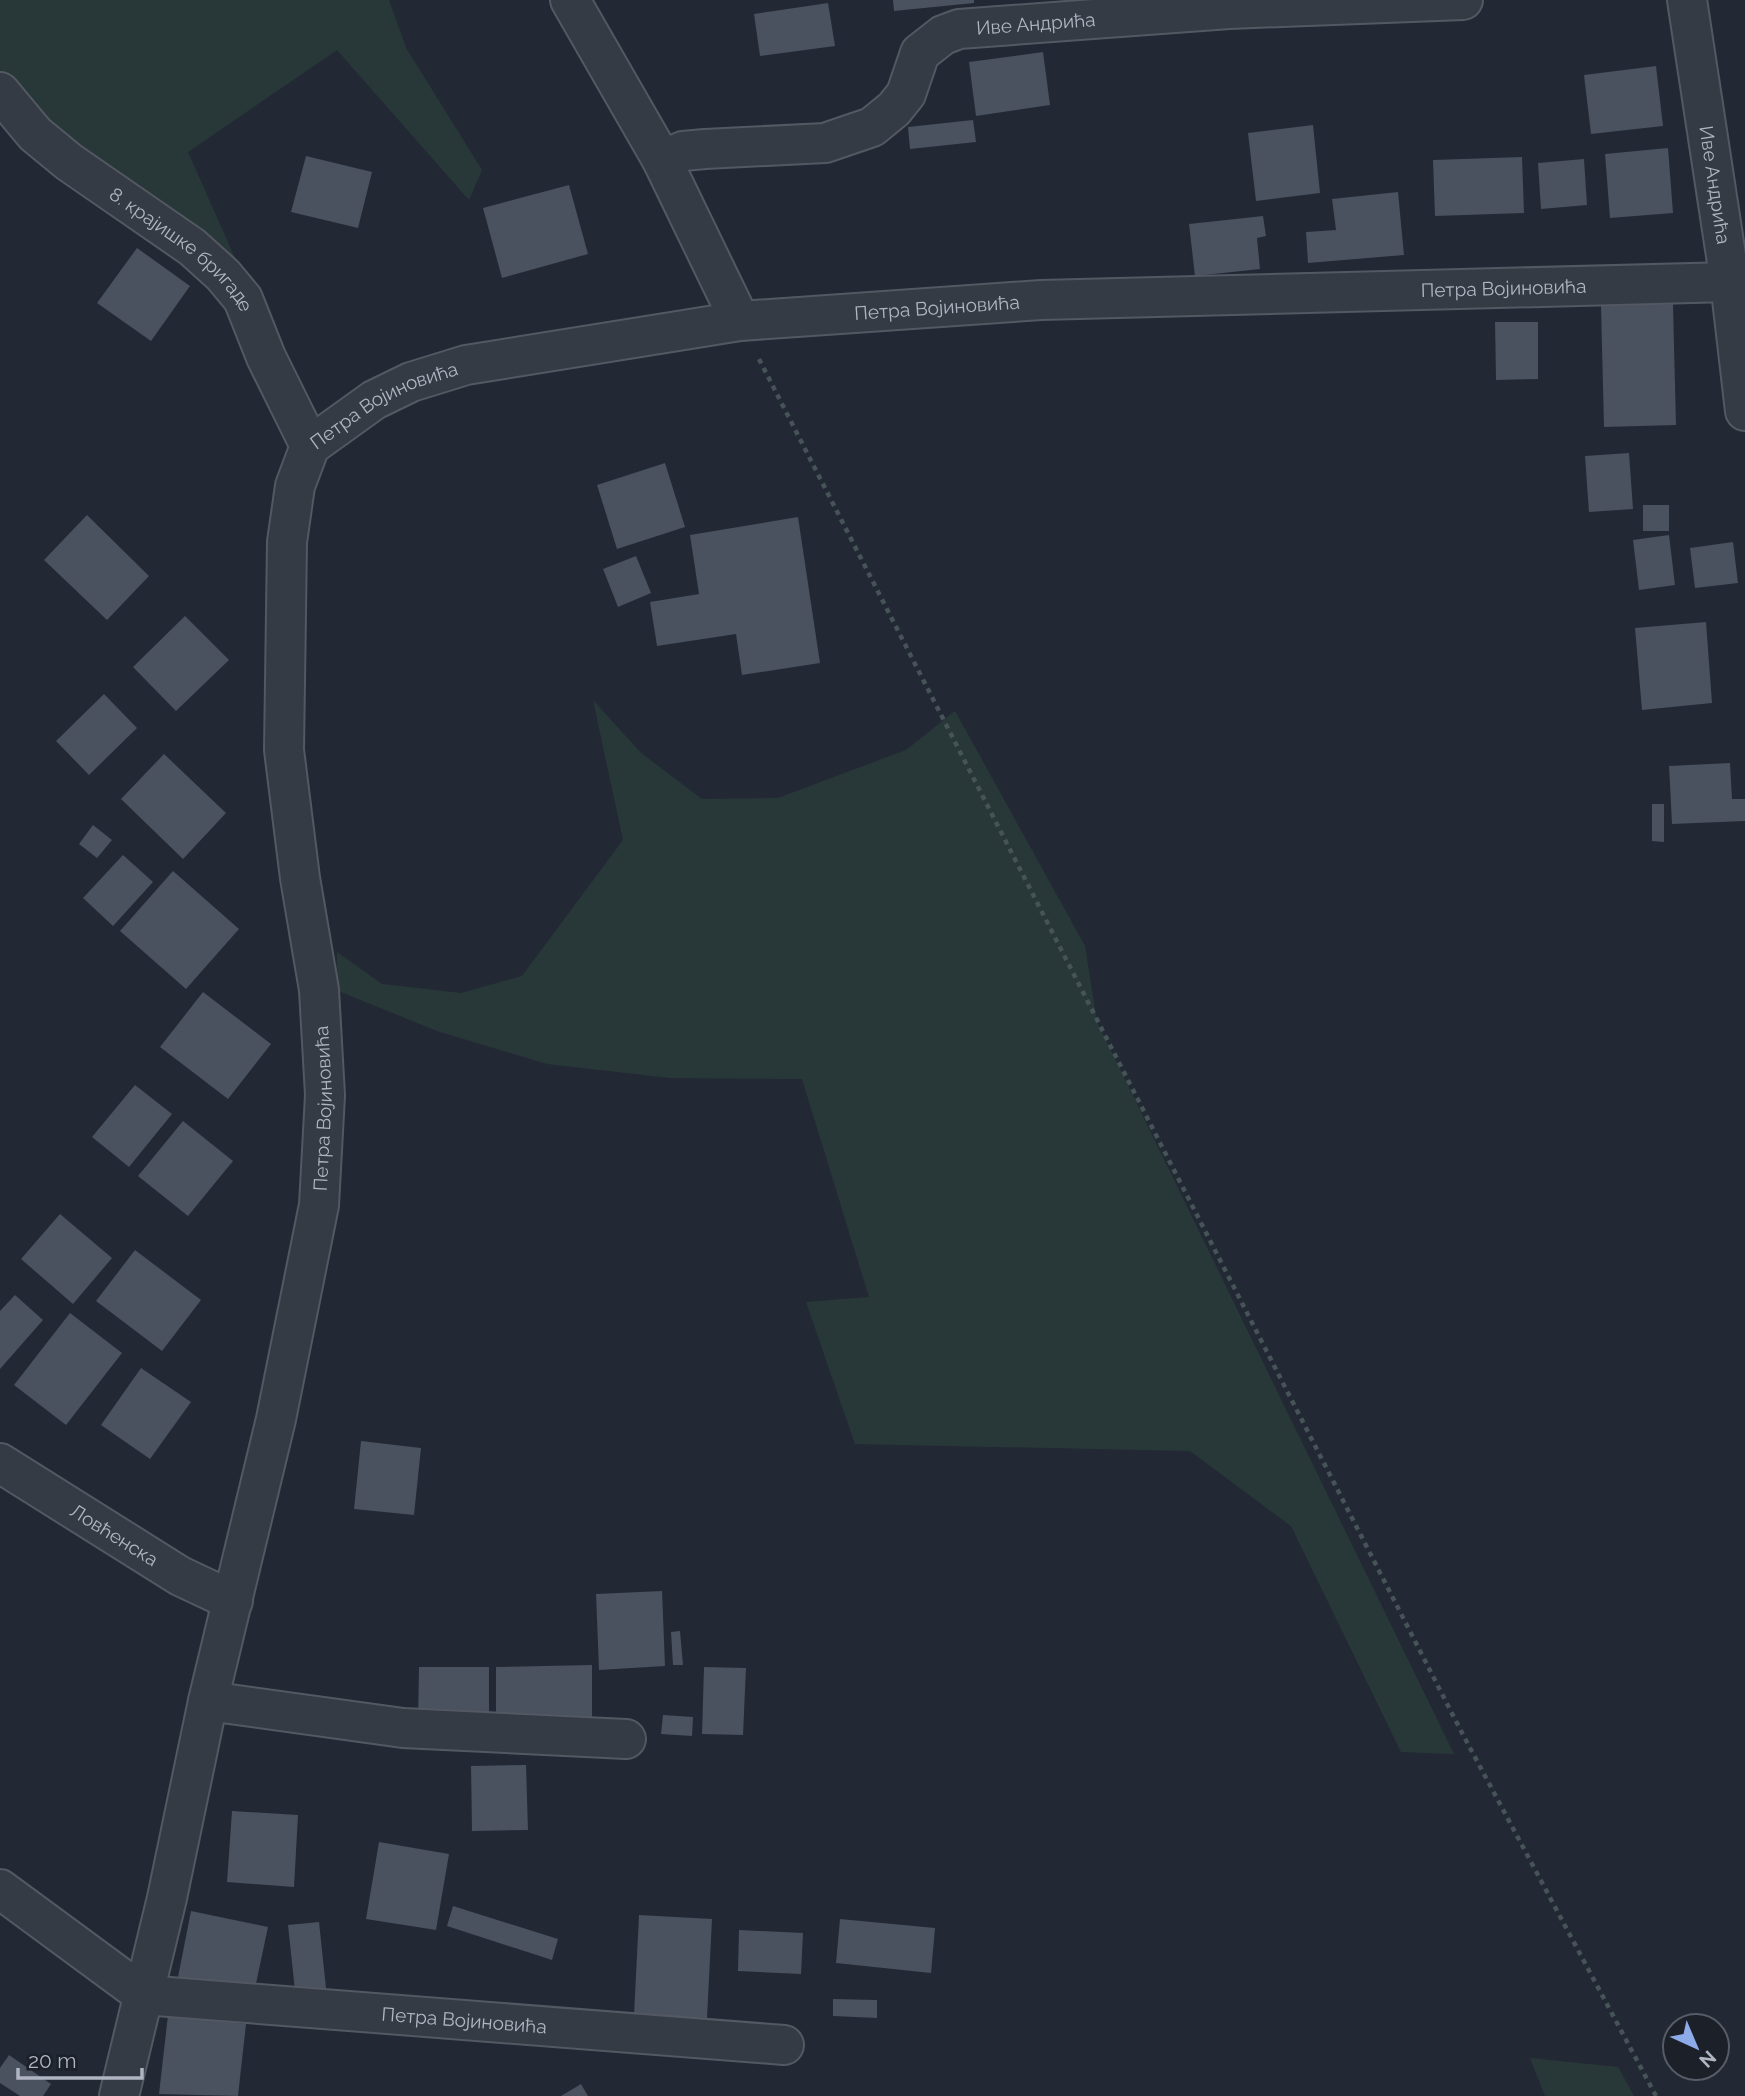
<svg xmlns="http://www.w3.org/2000/svg" width="1745" height="2096" font-family="Raleway,sans-serif">
	<rect width="100%" height="100%" fill="#222934"/>
	<g fill="#283839">
		<path d="M0,0h389l17,48 76,122 -13,30 -132,-150 -149,102 50,113 -70,-59 -82,-49 -74,-71 -12,-16z"/>
		<path d="M593,700l48,53 61,46 76,-1 128,-48 49,-39 130,235 12,76 357,732 -53,-2 -110,-226 -101,-75 -335,-7 -49,-142 63,-5 -67,-218 -132,-1 -123,-14 -110,-33 -101,-41 1,-38 45,32 79,9 61,-17 101,-136z"/>
		<path d="M1530,2058l88,9 16,29h-89z"/>
	</g>
	<g fill="#4a515f">
		<path d="M893,0h81v3l-80,8z"/>
		<path d="M828,3l7,43 -75,10 -6,-42z"/>
		<path d="M1043,52l7,53 -74,11 -7,-54z"/>
		<path d="M1656,66l7,60 -72,8 -7,-59z"/>
		<path d="M973,120l3,22 -66,7 -2,-22z"/>
		<path d="M1313,125l7,68 -64,8 -8,-68z"/>
		<path d="M1668,148l5,65 -63,5 -5,-64z"/>
		<path d="M306,156l66,16 -14,56 -67,-16z"/>
		<path d="M1522,157l2,56 -89,3 -2,-56z"/>
		<path d="M1584,159l3,46 -46,4 -3,-46z"/>
		<path d="M569,185l19,69 -86,24 -19,-70z"/>
		<path d="M1398,192l6,63 -96,8 -2,-31 30,-2 -4,-31z"/>
		<path d="M1263,216l3,20 -9,2 3,31 -65,7 -6,-52z"/>
		<path d="M137,248l53,38 -39,55 -54,-38z"/>
		<path d="M1673,304l3,121 -72,2 -3,-121z"/>
		<path d="M1495,322h43v57l-42,1z"/>
		<path d="M1629,453l4,56 -44,3 -4,-56z"/>
		<path d="M665,463l20,64 -68,22 -20,-64z"/>
		<rect x="1643" y="505" width="26" height="26"/>
		<path d="M87,515l62,61 -42,44 -63,-60z"/>
		<path d="M798,517l22,146 -78,12 -6,-41 -79,12 -7,-44 49,-8 -9,-59z"/>
		<path d="M1669,535l6,50 -36,5 -6,-50z"/>
		<path d="M1733,542l5,41 -43,5 -5,-40z"/>
		<path d="M636,556l15,37 -33,14 -15,-38z"/>
		<path d="M185,616l44,44 -53,51 -43,-44z"/>
		<path d="M1706,622l6,81 -70,7 -7,-82z"/>
		<path d="M104,694l33,34 -48,47 -33,-34z"/>
		<path d="M164,754l62,59 -43,46 -62,-60z"/>
		<path d="M1730,763l2,36h13v22l-73,3 -3,-58z"/>
		<path d="M1652,804h12v38l-12,-1z"/>
		<path d="M93,825l19,15 -15,18 -18,-14z"/>
		<path d="M123,855l30,27 -40,44 -30,-28z"/>
		<path d="M173,871l66,58 -53,60 -66,-58z"/>
		<path d="M203,992l68,52 -43,55 -68,-52z"/>
		<path d="M135,1085l37,29 -43,53 -37,-30z"/>
		<path d="M183,1121l50,40 -45,55 -50,-40z"/>
		<path d="M60,1214l52,44 -39,46 -52,-45z"/>
		<path d="M135,1250l66,50 -39,51 -66,-50z"/>
		<path d="M15,1295l28,25 -43,49v-58z"/>
		<path d="M70,1313l52,40 -56,72 -52,-40z"/>
		<path d="M141,1368l50,34 -41,57 -49,-34z"/>
		<path d="M361,1441l60,7 -7,67 -60,-6z"/>
		<path d="M662,1591l3,75 -66,4 -3,-76z"/>
		<path d="M680,1631l3,34h-10l-2,-33z"/>
		<path d="M592,1665v54l-96,1v-53z"/>
		<path d="M419,1667h70v54h-71z"/>
		<path d="M704,1667l42,1 -3,67 -41,-1z"/>
		<path d="M663,1715l30,2 -1,19 -31,-2z"/>
		<path d="M526,1765l2,65 -56,1 -1,-65z"/>
		<path d="M232,1811l66,4 -4,72 -67,-5z"/>
		<path d="M379,1842l70,12 -13,76 -70,-11z"/>
		<path d="M453,1906l105,33 -6,21 -105,-34z"/>
		<path d="M191,1911l77,16 -14,66 -76,-16z"/>
		<path d="M639,1915l73,4 -5,99 -73,-3z"/>
		<path d="M840,1919l95,9 -4,45 -95,-10z"/>
		<path d="M319,1922l7,66 -31,3 -7,-66z"/>
		<path d="M739,1930l64,3 -2,41 -63,-3z"/>
		<path d="M833,1999l44,1v18l-44,-2z"/>
		<path d="M168,2015l78,9 -8,72 -79,-2z"/>
		<path d="M9,2055l42,29 -8,12h-23l-20,-13v-15z"/>
		<path d="M581,2084l7,12h-27z"/>
	</g>
	<g fill="none" stroke-linecap="round" stroke-linejoin="round">
		<g stroke="#535862" stroke-width="42">
			<g id="minor">
				<path d="M570,0l92,160 78,161"/>
				<path id="s1" d="M0,92l35,42 34,28 123,85 31,28 20,24 23,58 44,89"/>
				<path id="s2" d="M662,160l21,-9 22,-2 120,-6 47,-16 22,-18 12,-15 14,-41 23,-18 16,-6 270,-20 234,-9"/>
				<path id="s3" d="M0,1463l180,113 53,25"/>
				<path d="M208,1701l195,27 223,11"/>
				<path id="s4" d="M0,1889l144,106 640,50"/>
				<path id="s5" d="M119,2096l48,-198 41,-197 68,-282 43,-214 6,-110 -6,-105 -19,-112 -16,-128 3,-208 8,-56 15,-40 64,-46 37,-18 55,-17 274,-44 301,-21 689,-18"/>
			</g>
		</g>
		<g stroke="#535862" stroke-width="42">
			<g id="tertiary">
				<path id="s6" d="M1687,0l43,282 15,129"/>
			</g>
		</g>
		<path stroke="#465357" stroke-width="4.5" stroke-dasharray="5 5" stroke-linecap="butt" d="M759,359l702,1372 195,365"/>
		<use href="#minor" stroke="#353b45" stroke-width="38"/>
		<use href="#tertiary" stroke="#353b45" stroke-width="38"/>
	</g>
	<g text-anchor="middle" stroke-width="7" stroke-linejoin="round" paint-order="stroke">
		<g font-size="19" fill="#b0b5c1" stroke="#1b2029">
			<text dy="7" stroke="none"><textPath href="#s2" startOffset="429">Иве Андрића</textPath></text>
			<text dy="7" stroke="none"><textPath href="#s6" startOffset="187">Иве Андрића</textPath></text>
			<text dy="7" stroke="none"><textPath href="#s1" startOffset="242">8. крајишке бригаде</textPath></text>
			<text dy="7" stroke="none"><textPath href="#s5" startOffset="2898">Петра Војиновића</textPath></text>
			<text dy="7" stroke="none"><textPath href="#s5" startOffset="2331">Петра Војиновића</textPath></text>
			<text dy="7" stroke="none"><textPath href="#s5" startOffset="1764">Петра Војиновића</textPath></text>
			<text dy="7" stroke="none"><textPath href="#s5" startOffset="1010">Петра Војиновића</textPath></text>
			<text dy="7" stroke="none"><textPath href="#s3" startOffset="135">Ловћенска</textPath></text>
			<text dy="7" stroke="none"><textPath href="#s4" startOffset="500">Петра Војиновића</textPath></text>
		</g>
	</g>
	<g transform="translate(1696 2047) rotate(136)"><circle r="33" fill="#1b2029" stroke="#575c66" stroke-width="2"/>
	<path d="M0-5L12 26L0 18L-12 26Z" fill="#8daae9"/>
	<text y="-10" font-size="19" font-weight="bold" text-anchor="middle" fill="#b0b5c1">N</text>
	</g>
	<path d="M18 2068v10h124v-10" fill="none" stroke="#b0b5c1" stroke-width="3.5"/>
	<text x="28" y="2068" font-size="21" fill="#b0b5c1" stroke="#1b2029" stroke-width="5" paint-order="stroke">20 m</text>
</svg>
